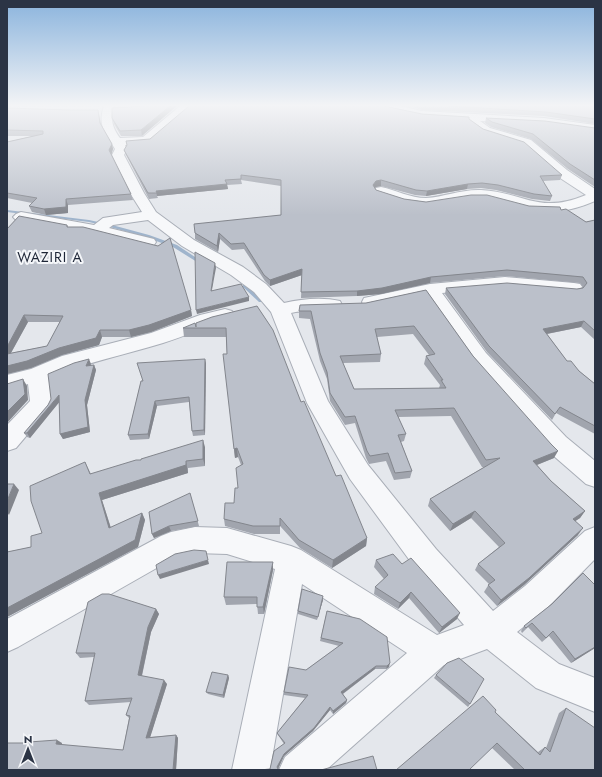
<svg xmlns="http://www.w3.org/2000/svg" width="602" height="777" font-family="Jost,sans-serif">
	<rect width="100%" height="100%" fill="#e4e7ec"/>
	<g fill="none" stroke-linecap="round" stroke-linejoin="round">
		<g fill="#9fb4cc" fill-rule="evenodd">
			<path d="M7,210l82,10 23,5 37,10 28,10 24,16 -2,1h-2l-24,-15 -28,-10 -35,-10 -21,-5 -82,-10z"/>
			<path d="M243,285h4l16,15v2h-4l-16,-15z"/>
		</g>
		<g stroke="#a9aeb7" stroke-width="2">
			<g id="minor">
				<path d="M104,106h10c-4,13 -2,21 6,32l23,-1 37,-31h12l-42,37 -25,2 2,4 -3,6 20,38 12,19 38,28 49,27 23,17 18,19c18,-4 38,-6 56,-2l2,4 -2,4c-16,4 -33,0 -49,4l37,88 40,64 68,84 57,62 32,-25 60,-55 10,-4v32l-48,49 -30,24 42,32 36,14v34l-59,-24 -49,-39 -43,16 -118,105h-47l6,-13 122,-104 -105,-69 -32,186h-38l43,-201 -48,-15 -32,-1 -19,4 -158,90 -11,5v-33l154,-83 10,-4 24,-5 32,1 64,18 10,4 136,85 27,-10 -48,-56 -66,-90 -43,-76 -36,-91 -17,-20 -23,-17 -49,-29 -34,-26 -35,5 -4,3 45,11 2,3 -2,3 -6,2 -63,-15 -69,-12 -3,-3 3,-3 5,-2 73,13 9,-7 39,-6 -12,-19 -18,-38 3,-6c-9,-16 -18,-23 -11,-43z"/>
				<path d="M376,106h24l22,5 122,7 51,7v6l-51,-7 -64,-3 10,7 41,12 36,30 28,19v12c-28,12 -49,14 -78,6 -12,-3 -23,-8 -36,-9 -16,-1 -32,6 -48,8 -20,2 -39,-6 -57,-12l-2,-3 2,-3 5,-1c15,3 29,11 45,11 18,-1 36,-9 55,-8 43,2 57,25 105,5l-29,-19 -34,-30 -41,-14 -13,-10 2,-2 -49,-3 -41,-8z"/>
				<path d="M505,277l69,6 6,1 3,4 -3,4 -6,1 -69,-6 -63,6 44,60 80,84 29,24v26l-9,-3 -38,-33 -76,-88 -47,-68 -54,13 -7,-2 -2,-4 2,-4 66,-14z"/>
				<path d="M225,309l7,2 3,4 -3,4c-24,6 -46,17 -69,24 -39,12 -76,19 -114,35l3,25 -3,6 -33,39 -9,3v-26l23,-24 -2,-17 -21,7v-16l24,-6 31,-13 89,-23 49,-18z"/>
			</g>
		</g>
		<use href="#minor" fill="#f7f8fa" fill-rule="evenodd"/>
	</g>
	<g fill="#a1a5ae" fill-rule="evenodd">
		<path d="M144,106l-2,30h-21l-7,-12 -2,-6z"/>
		<path d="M409,106h186v18l-51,-8 -122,-6z"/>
		<path d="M7,108l92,7 2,9 12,25 -2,5 20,40 2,6 -65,5v8l-22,2 -14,-3 -3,-6 3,-3 -25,-5v-56l26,-6h-26z"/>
		<path d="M422,114l47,5 14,10 79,46 -2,5 -17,1 9,15 -2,5 -18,-2 -36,-9 -15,-2 -14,1 -41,7 -11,-1 -34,-9 -5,1 -1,1 1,2 28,9 22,3 103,4 32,4 25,12 9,-2v120l-14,-13 -34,7 20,27 28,23v50l-39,-21 -4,7 -65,-68 -42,-58 1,-6 131,1 6,-2 -3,-4 -75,-7 -75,7 -49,11 -24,2 -56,2 1,-23 -32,11 -5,-5 -21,-32 -12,1 -12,-11 -2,13 -23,-13v-6l86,-18v-29l-40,-6 1,4 -15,1 1,4 -71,7 1,2 -9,1 -23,-44 -2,-5z"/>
		<path d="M486,118l109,10v59l-27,-18 -37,-30 -40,-12 -6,-4z"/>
		<path d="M67,225l1,2 123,83 1,6 -41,16 -20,5h-29l-3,8 -37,10 -31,13 -24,6v-145zM28,322h32l-13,24 -36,7z"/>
		<path d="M426,290l47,66 81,102 -17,7 14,16 34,30 -5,7 -5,3 3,14 -54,50 -27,21 -13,-14 5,-8 -14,-14 3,-6 21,-17 -28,-29 -21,13 -22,-25 2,-7 54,-32h-2l-31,-51 -53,1 8,17 -2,7 -3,1 11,29 -2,7 -16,2 -8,-19 -17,3 -3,-6 -11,-35 -10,2 -15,-24 -3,-22 -7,-18 -10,-42 -11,-1v-7l67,-8zM413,334l16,21 -3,1 -2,8 16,21 -1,3 -85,1 -11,-26 37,-1 1,-8 -4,-17z"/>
		<path d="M257,306l44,96 35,74 31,62 -1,8 -34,22 -32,-20 -20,-22v8h-26l-29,-8 -1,-7 10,-16 4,-15 3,-23 -3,-8 -3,1 -1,-9 -7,-95 -1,-17h-42l-1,-9 13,-1z"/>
		<path d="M206,363l-1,72 -12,1 -1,-5 -3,-29 -32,4 -8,33 -19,1 -2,-5 13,-54z"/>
		<path d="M91,364l-1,2 4,-1 2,5 -9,35 3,27 -27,7 -3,-5 -1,-32 -29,36 -3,-1 -3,-4z"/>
		<path d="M205,447v19l-17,2v5l-86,27 9,28 31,-15 3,7 -7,27 -131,70v-65l24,-5 11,-14 43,-71 6,12 50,-14z"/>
		<path d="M190,493l9,33 -28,5 -17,7 -2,-4z"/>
		<path d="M376,560l26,4 55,55 -18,14 -30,-35 -11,11 -24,-15 1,-7 9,-8 -10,-12z"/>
		<path d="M273,570l-9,44h-6l-1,-10 -31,1 -2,-8z"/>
		<path d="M323,600l-6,20 -19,-6v-3z"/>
		<path d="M552,604l43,44 -24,15 -22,-27 -7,6 -14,-15 -6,6 -1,-2 3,-5z"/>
		<path d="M156,609l3,5 -8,18 -9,44 25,8 -17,53 26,-2 2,3 -2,32h-169l55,-27v2l61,5 6,-32 -3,-3 5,-13 -42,3 -4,-4 9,-44 -14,1 -4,-5z"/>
		<path d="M327,611l62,56 -3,2h-11l-32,25 4,6 -1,3 -13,11 -3,-4 -17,21 -29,25 -6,13 4,1h-22l10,-1 14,-25 -6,-9 -1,-2 28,-35 -21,-3v-3l22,-22 33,-24 -19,-5z"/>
		<path d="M228,675l1,3 -5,20 -16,-4 -2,-2z"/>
		<path d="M436,675l34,29 -2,3 -34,-29z"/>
		<path d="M566,708l29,62h-80l-23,-22 3,-36 43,40 7,-5 1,1 13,-35z"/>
	</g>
	<g fill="#83868d">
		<path d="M170,106h7l-35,30 -1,-6z"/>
		<path d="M112,144l1,5 -2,7 -2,-6z"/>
		<path d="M381,180v6l-5,1 -3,3v-5l3,-4z"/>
		<path d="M227,184l1,5 -71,7 -1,-5z"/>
		<path d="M468,184l-1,5 -41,7 1,-5z"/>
		<path d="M66,199l2,6v8l-22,2 -2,-6z"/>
		<path d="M219,233l1,6 -2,13 -1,-6z"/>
		<path d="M215,263l1,5 -5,27v-4z"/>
		<path d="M302,269v6l-32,11v-6z"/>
		<path d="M431,277l-1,6 -49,11 -24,2v-5z"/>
		<path d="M249,297v4l-52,13 -1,-4z"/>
		<path d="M191,310l1,6 -41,16 -20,5 -2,-7z"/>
		<path d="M24,315l4,7 -21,38v-13z"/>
		<path d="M584,321l-3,6 -40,8 2,-6z"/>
		<path d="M100,330l2,7 -3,8 -37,10 -31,13 -24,6v-8z"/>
		<path d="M89,359l2,5 -3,7 -2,-5z"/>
		<path d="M205,359l1,4 -1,72 -1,-5z"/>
		<path d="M94,365l2,5 -9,35 3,27 -27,7 -3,-5z"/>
		<path d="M23,379l4,7 1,14 -21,23v-11z"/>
		<path d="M59,395l2,5 -31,38 -3,-5z"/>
		<path d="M155,401l2,5 -8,33 -1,-5z"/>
		<path d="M203,440l2,7v19l-2,-7z"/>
		<path d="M237,448l1,9 -3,1 -1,-9z"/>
		<path d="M558,451l-4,7 -25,10 4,-7z"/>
		<path d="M186,461l2,12 -86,27 11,35 -4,-7 -10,-35z"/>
		<path d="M14,484l5,6 -10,25 -2,-3v-11z"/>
		<path d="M475,511l-4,7 -21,13 3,-7z"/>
		<path d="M585,511l-5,7 -12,8 5,-7z"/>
		<path d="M142,513l3,7 -7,27 -131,70v-9z"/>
		<path d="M169,526l2,5 -17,7 -2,-4z"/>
		<path d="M583,528l-5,7 -54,50 -27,21 4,-6z"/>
		<path d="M367,538l-1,8 -34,22 1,-8z"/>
		<path d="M208,560l1,4 -49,15 -2,-4z"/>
		<path d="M273,562v8l-9,44 -1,-7z"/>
		<path d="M411,592l-2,6 -11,11 2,-6z"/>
		<path d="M323,596v4l-6,20 1,-3z"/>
		<path d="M156,609l3,5 -8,18 -10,47 -3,-4 10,-48z"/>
		<path d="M460,613l-3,6 -18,14 3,-6z"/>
		<path d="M595,647v1l-24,15 4,-4z"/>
		<path d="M390,663l-1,4 -3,2 1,-3z"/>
		<path d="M376,666l-1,3 -34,26v-3z"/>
		<path d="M228,675l1,3 -5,20 -1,-3z"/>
		<path d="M164,680l3,4 -18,57 -3,-3z"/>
		<path d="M347,700l-1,3 -13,11v-3z"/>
		<path d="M330,707v3l-17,21 -29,25 -6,13 -1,-2 7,-13z"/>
		<path d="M176,735l2,3 -2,32h-3z"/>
		<path d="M57,740l5,3 -1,4 -5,-3z"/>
	</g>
	<g fill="#bbc0ca" stroke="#83868d" fill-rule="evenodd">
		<path d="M144,106h26l-29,24 -21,1 -8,-13v-10z"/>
		<path d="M189,106h195l38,8 47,3v2l14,10 41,13 38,33 -22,1 12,20 -18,-2 -36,-9 -16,-2 -14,1 -41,7 -11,-1 -35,-10 -5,1 -3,4 3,5 28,9 22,3 45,-7h16l42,11 31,1 1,3 5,-1 20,13 9,-2v111l-11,-10 -41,8 24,32h4l8,10 16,13v42l-35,-19 -5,7 -66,-68 -43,-58 61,-5 70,6 6,-1 4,-5 -4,-6 -76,-7 -76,7 -49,11 -25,3 -56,1 1,-23 -32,11 -6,-5 -20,-32 -13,1 -12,-11 -2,13 -22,-13 -1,-9 87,-9v-35l-40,-5v4l-16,1 2,4 -71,7 1,2h-9l-24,-43 3,-5 -1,-4 24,-2z"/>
		<path d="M449,106h146v13l-49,-7z"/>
		<path d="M7,108l63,2h28l2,13 12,21 -3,6 22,44 -65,5v8l-22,2 -15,-3 8,-8 -30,-5v-51l36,-8v-3l-36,-1z"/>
		<path d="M486,118l59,3 50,7v52l-25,-16 -37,-30 -41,-12z"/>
		<path d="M19,216l48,9v2h16l75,19 12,-8 21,72 -42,15 -20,5h-29l-4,8 -37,10 -32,13 -20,5v-12l40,-8 16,-30 -39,-1 -17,32v-118z"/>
		<path d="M195,252l20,11 -4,28 30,-7 8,13 -53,13z"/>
		<path d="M426,290l47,66 78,88 7,7 -25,10 18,20 34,30 -12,8 10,9 -54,50 -28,22 -13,-15 7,-5 -17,-16 27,-21 -30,-32 -22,13 -23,-25 70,-41 -14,2 -32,-52 -59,2 11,24 -8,1 14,36 -17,2 -7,-20 -18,3 -3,-5 -12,-35 -10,1 -15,-24 -3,-21 -7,-19 -9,-42h-12l1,-6 66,-2zM414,326l21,28 -9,2 17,24h-2l5,8 -92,1 -14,-33 41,-2 -6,-25z"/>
		<path d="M257,306l16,24 28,72 3,-1 32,75 5,-1 26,63 -34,22 -34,-20 -19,-22v8h-27l-29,-7 1,-16h9l1,-15h3l-2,-20 7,-4 -6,-16 -3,1 -11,-95h4l-1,-26h-43l12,-5 1,4v-4l16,-6z"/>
		<path d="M89,359l-3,7 8,-1 -9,35 3,27 -28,7 -1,-39 -32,38h-3l24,-28 3,-6 -3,-25 26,-11z"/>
		<path d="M205,359l-1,71 -12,1 -3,-34 -34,4 -7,33 -20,1 13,-54h2l-6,-18z"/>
		<path d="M23,379l2,15 -18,18v-28z"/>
		<path d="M203,440v19l-17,2v4l-87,28 10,35 33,-15 -7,27 -128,68v-56l24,-5v-11l11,-3 -11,-32 -1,-15 55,-24 5,12 46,-14h5v-1z"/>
		<path d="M7,484h7l-7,17z"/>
		<path d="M190,493l8,28 -29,5 -17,8 -3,-22z"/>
		<path d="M194,550l12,1 2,9 -50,15 -2,-10 19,-11z"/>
		<path d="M393,554l9,10 9,-6 49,55 -18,14 -31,-35 -11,11 -25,-16 13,-12 -12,-15z"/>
		<path d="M227,562h46l-10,45h-6v-10h-33z"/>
		<path d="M583,573l12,12v62l-20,12 -22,-28 -7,7 -14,-15 -6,5 -2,-2 28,-22z"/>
		<path d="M302,589l21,7 -5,21 -20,-6z"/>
		<path d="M102,594h7l47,15 -8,18 -10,48 26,5 -18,58 30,-3 -3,35h-166v-27h21l1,-1 28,-2 -1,4 67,6 7,-34 -4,-1 6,-17 -47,3 10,-48h-19l12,-51z"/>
		<path d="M327,611l33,8 27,18 3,26 -3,3h-11l-35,26 6,8 -14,11 -3,-4 -16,21 -30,26 -7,13 1,2 4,1h-22l10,-1 4,-18 11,-8 -8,-10 31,-38 -24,-3 5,-25 17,3 37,-27 -22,-5z"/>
		<path d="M459,658l25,21 -14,25 -34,-29 11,-12z"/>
		<path d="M212,672l16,3 -5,20 -17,-3z"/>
		<path d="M483,696l13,14 -1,2 45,43 5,-8 5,5 16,-44 29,20v42h-70l-28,-27 -28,27h-73z"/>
		<path d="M373,756l4,14h-56z"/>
	</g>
	<linearGradient id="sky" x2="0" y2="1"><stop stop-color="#8bb4dd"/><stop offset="0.49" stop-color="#f3f4f6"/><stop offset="1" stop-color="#f3f4f6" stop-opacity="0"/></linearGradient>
	<rect width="602" height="215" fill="url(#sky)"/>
	<g text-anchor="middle" stroke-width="4" stroke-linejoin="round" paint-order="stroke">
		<g font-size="14" letter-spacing="1" fill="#1d2536" stroke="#f4f6f9">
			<text x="50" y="262">WAZIRI A</text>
		</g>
	</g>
	<rect width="602" height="777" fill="none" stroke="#2b3445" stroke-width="16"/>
	<g transform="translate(28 749)" stroke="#f4f6f9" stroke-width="3" paint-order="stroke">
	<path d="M0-3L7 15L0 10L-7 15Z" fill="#2b3445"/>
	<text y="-6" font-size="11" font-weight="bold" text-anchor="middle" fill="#2b3445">N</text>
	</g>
</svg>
